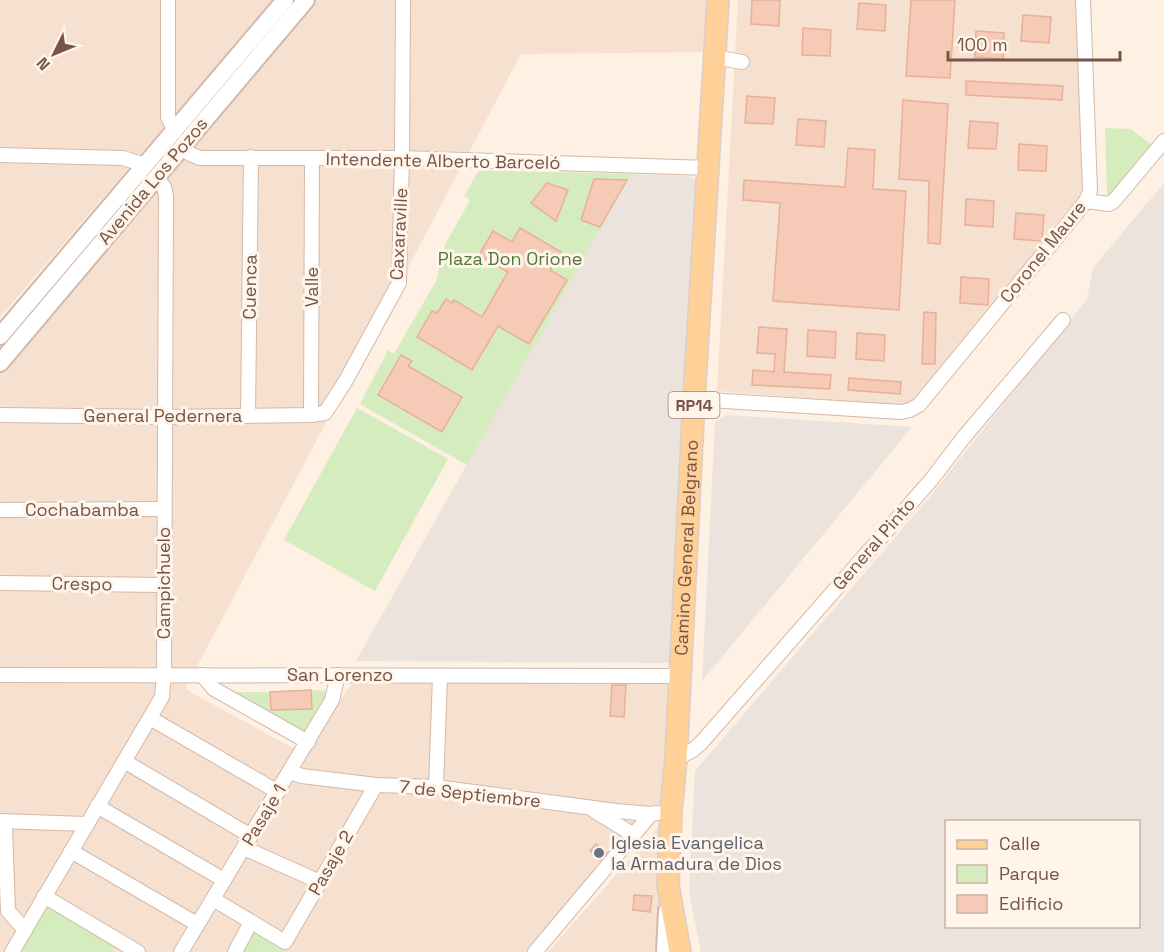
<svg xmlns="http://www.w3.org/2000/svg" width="1164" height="952" font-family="'Space Grotesk',sans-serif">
	<rect width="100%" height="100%" fill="#fef0e2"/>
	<g fill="#f6e1d0">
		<path d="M0,0h274l-274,317z"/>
		<path d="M314,0h400l-3,52 -190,2 -336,635 117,64 50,-69 322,-9 -14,129 -127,148h-533v-579z"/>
		<path d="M738,0h339l5,192 -4,11 -162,195 -9,6 -12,1 -178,-14z"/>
		<path d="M660,825l17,127h-129z"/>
	</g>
	<g fill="#ece3dd" fill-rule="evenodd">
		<path d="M631,174l59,2 7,6 -23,481 -318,-2z"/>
		<path d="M1164,183v769h-463l-12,-60 6,-121 233,-272 159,-200 6,-31zM946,822h192v104h-192z"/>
		<path d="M727,415l185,12 -210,254 13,-260z"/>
	</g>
	<g fill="#d5ecbf">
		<path d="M1105,128l26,1 23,18 -40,48 -7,-1z"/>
		<path d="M479,170l152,4 -164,291 -107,-61 28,-54 6,4 42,-73 9,-36 25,-45 -6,-4z"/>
		<path d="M357,408l91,51 -73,132 -91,-51z"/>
		<path d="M311,690l17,1v8l-22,38 -78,-45h42l1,18 40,-2z"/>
		<path d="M47,903l68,43 -3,6h-93z"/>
		<path d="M253,927l33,21 -2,4h-45z"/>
	</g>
	<g fill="#f5cbb7" stroke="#e9af97" stroke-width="1.5">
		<path d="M752,0h28l-1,26 -28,-2z"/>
		<path d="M911,0h44l-5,78 -44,-2z"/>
		<path d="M859,3l27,2 -1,26 -28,-2z"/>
		<path d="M1023,15l28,2 -2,26 -28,-2z"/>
		<path d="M803,28l28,2 -1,26 -28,-1z"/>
		<path d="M976,31l28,2 -1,26 -28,-2z"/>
		<path d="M966,81l97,5 -1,14 -96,-5z"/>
		<path d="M747,96l28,2 -2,26 -28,-1z"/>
		<path d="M903,100l45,4 -8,140 -12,-1 1,-62 -30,-2z"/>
		<path d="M798,119l28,2 -2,26 -28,-2z"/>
		<path d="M970,121l28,2 -2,26 -28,-1z"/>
		<path d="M1019,144l28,2 -1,25 -28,-1z"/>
		<path d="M848,148l27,2 -2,39 33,2 -7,119 -126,-9 7,-98 -37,-3 1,-20 101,7z"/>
		<path d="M594,179l33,1 -27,47 -19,-7z"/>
		<path d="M547,183l21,7 -12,31 -25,-18z"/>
		<path d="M966,199l28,2 -1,26 -28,-2z"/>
		<path d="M1016,213l28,2 -2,26 -28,-2z"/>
		<path d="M520,228l41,24 -11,18 17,10 -38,64 -31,-18 -26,44 -55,-33 15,-26 5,2 9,-14 6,4 2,-3 28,17 26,-45 -29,-17 14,-24 19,11z"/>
		<path d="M961,277l28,2 -1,26 -28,-2z"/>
		<path d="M924,312l12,1 -1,51h-13z"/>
		<path d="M759,327l28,2 -3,43 47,3 -1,14 -78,-4 1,-15 21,2 1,-18 -18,-1z"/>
		<path d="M808,330l28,2 -1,26 -28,-2z"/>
		<path d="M857,333l28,2 -1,26 -28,-2z"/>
		<path d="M401,355l11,6 -4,5 54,31 -20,35 -64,-37z"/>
		<path d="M849,378l52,4 -1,12 -52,-4z"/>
		<path d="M612,685h14l-2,32 -14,-1z"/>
		<path d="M311,690l1,19 -41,1 -1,-18z"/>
		<path d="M596,844l11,9 -7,7 -10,-9z"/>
		<path d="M634,895l18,1 -2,16 -17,-2z"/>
	</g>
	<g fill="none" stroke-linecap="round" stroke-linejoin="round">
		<g stroke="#d2b9aa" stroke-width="16">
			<g id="minor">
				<path d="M168,0v117l7,14"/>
				<path d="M715,57l27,5"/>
				<path d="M182,147l8,7 10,4h202l306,10"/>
				<path d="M0,155l123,3 22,7"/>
				<path d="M1086,201l23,3 5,-3 50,-60"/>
				<path d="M694,399l207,13 9,-2 9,-5 152,-185 15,-19 4,-10 -7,-191"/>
				<path d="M0,415l164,2 147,-2 14,-2 20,-31 54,-99 3,-125 1,-158"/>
				<path d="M311,415l1,-257"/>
				<path d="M248,416l3,-259"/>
				<path d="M0,510l164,-1"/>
				<path d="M0,583l164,2"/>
				<path d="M0,675l680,1"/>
				<path d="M202,675l12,14 94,53"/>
				<path d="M150,718l128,74"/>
				<path d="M676,759l17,-9 8,-7 230,-263 33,-43 99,-117"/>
				<path d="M124,761l127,75"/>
				<path d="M290,772l12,4 74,9 60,2 180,24 35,3"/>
				<path d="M436,787l4,-111"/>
				<path d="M97,806l127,74"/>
				<path d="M593,810l41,25"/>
				<path d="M0,821l86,3"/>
				<path d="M1,822l4,6 3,83 17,19"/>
				<path d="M244,848l76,34"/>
				<path d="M71,851l126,73"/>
				<path d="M44,896l94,56"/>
				<path d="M213,899l72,43 91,-157"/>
				<path d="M12,952l150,-255 2,-23 2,-478 -2,-9 -8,-10"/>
				<path d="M181,952l151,-252 6,-25"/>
				<path d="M235,952l16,-30"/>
				<path d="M535,952l116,-138 6,-1"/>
			</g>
		</g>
		<g stroke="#d2b9aa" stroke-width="20">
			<g id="tertiary">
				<path d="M0,336l285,-336"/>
				<path d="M0,363l306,-363"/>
				<path d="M665,952l2,-41"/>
			</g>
		</g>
		<g stroke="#d9cfcb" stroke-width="24">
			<g id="primary">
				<path id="s1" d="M680,952l-12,-67 3,-74 5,-52 18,-360 24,-399"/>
			</g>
		</g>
		<use href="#minor" stroke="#fff" stroke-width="14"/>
		<use href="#tertiary" stroke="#fff" stroke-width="16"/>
		<use href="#primary" stroke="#ffd098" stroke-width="21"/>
	</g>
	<circle fill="#6b7280" stroke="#fff5ea" stroke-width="2" cx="599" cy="853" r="6"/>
	<g text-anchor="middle" stroke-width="6" stroke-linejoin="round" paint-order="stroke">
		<rect fill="#fff5ea" stroke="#a08477" stroke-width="1.5" x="668.5" y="392" width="51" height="26" rx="4.5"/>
		<g font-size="16" font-weight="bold" fill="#775446">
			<text x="694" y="411">RP14</text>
		</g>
		<g font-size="18" fill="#775446" stroke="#fff5ea">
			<text transform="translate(443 161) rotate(1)" y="6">Intendente Alberto Barceló</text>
			<text transform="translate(153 181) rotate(-50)" y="6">Avenida Los Pozos</text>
			<text transform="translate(399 234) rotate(-87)" y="6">Caxaraville</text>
			<text transform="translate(1043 252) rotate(-51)" y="6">Coronel Maure</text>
			<text transform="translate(250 287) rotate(-89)" y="6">Cuenca</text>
			<text transform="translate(312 287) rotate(-90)" y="6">Valle</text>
			<text x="163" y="422">General Pedernera</text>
			<text x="82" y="516">Cochabamba</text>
			<text transform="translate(874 544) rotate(-49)" y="6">General Pinto</text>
			<text dy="6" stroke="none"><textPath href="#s1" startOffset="406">Camino General Belgrano</textPath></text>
			<text transform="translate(164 583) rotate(-90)" y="6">Campichuelo</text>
			<text transform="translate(82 584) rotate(1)" y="6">Crespo</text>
			<text x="340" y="681">San Lorenzo</text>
			<text transform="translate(470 794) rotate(6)" y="6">7 de Septiembre</text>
			<text transform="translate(264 815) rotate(-59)" y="6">Pasaje 1</text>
			<text transform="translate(331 863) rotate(-60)" y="6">Pasaje 2</text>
		</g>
		<g font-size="18" fill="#52783b" stroke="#fff5ea">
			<text x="510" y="265">Plaza Don Orione</text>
		</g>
		<g font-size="18" fill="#5b616d" stroke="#fff5ea" text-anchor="start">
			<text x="611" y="849">Iglesia Evangelica<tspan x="611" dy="21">la Armadura de Dios</tspan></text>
		</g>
	</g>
	<rect x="945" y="820" width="195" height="108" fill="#fff5ea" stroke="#c9b5a8" stroke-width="1.5"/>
	<rect x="957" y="840" width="30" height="9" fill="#ffd098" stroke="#c9b5a8" stroke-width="1.5"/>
	<text x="999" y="850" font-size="18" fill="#775446">Calle</text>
	<rect x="957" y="865" width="30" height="18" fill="#d5ecbf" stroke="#c9b5a8" stroke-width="1.5"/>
	<text x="999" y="880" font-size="18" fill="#775446">Parque</text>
	<rect x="957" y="895" width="30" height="18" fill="#f5cbb7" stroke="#c9b5a8" stroke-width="1.5"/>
	<text x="999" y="910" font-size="18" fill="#775446">Edificio</text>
	<g transform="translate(54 54) rotate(227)" stroke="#fff5ea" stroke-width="4.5" paint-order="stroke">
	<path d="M0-4.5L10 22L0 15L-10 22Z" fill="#775446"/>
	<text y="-9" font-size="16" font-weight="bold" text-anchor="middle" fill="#775446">N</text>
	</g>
	<path d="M948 51v9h172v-9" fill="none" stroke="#775446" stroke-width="3"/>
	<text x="957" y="51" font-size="18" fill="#775446" stroke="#fff5ea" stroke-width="4.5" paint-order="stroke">100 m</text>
</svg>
